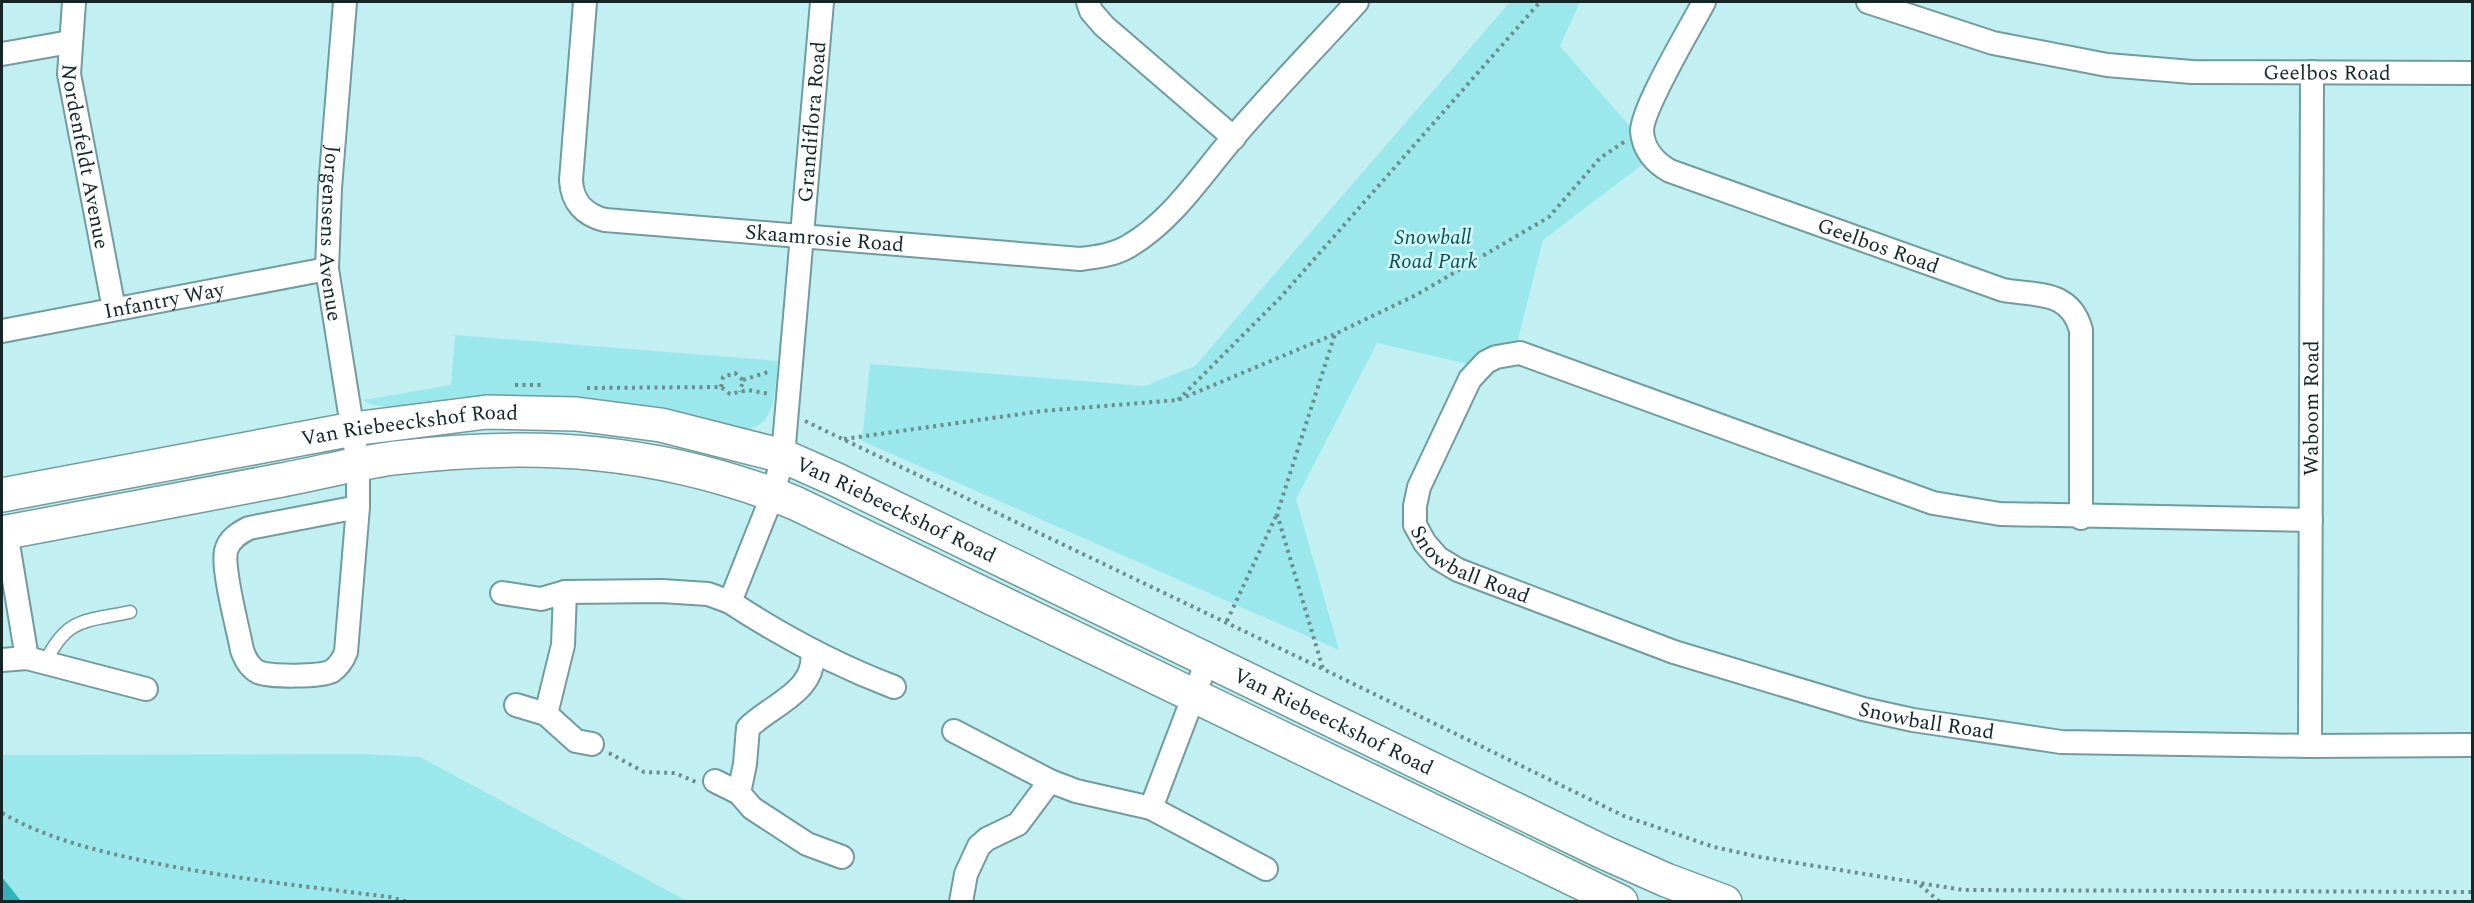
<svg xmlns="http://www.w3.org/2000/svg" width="2474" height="903" font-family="Spectral,serif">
	<rect width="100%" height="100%" fill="#c2eff1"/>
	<g fill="#9ae8ec">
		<path d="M1510,2h70l-20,44 72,83 2,17 9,18 -100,76 -26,103c-20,1 -35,8 -49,21l-91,-21 -81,156 43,151 -477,-209 8,-77 275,22 50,-20z"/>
		<path d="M455,335l323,26c-3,23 0,63 -30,68 -27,-5 -53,-13 -80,-18 -62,-14 -129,-19 -192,-13 -23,2 -97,17 -112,2l87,-15z"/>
		<path d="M366,754l54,3 267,144 -666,1 -19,-25v-122z"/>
	</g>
	<path fill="#31b2b8" d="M2,877l19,24h-19z"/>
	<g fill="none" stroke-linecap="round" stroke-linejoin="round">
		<g stroke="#719c9e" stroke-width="15">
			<path id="lane" d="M45,663c22,-46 39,-41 85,-51"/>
		</g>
		<g stroke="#719c9e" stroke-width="26">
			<g id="street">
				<path id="s1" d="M74,2l-5,72 45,235"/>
				<path id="s2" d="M345,2l-15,186 -3,81 31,195v43l-12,145c-3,8 -7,14 -14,19 -11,6 -62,6 -74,1 -9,-5 -13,-13 -16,-22 -4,-22 -20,-80 -16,-99 3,-12 13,-18 23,-23l109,-21"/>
				<path id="s3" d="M585,2l-14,178c1,22 13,35 34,40l475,39c17,-2 34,-4 49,-13 43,-25 72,-71 104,-108 40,-47 83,-91 124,-136"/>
				<path d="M1088,2l3,9 13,15 130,112"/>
				<path id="s4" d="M1704,2c-13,25 -62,106 -62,129 1,18 13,32 28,40l333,119c35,6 67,0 78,40v188"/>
				<path id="s5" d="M1868,2l125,41 114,22 85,7 280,1"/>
				<path d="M2,54l68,-12"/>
				<path id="s6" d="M2,331l325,-62"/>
				<path id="s7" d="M2311,520l-311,-6 -67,-11 -413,-150 -24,4 -10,5 -16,17 -51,108 -4,19v19l10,18 13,15 20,12 216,82 189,57 50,11 148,22 249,4 162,-1"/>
				<path id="s8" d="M502,593l39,6 24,-7 97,-1 46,3 22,8 43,-108 10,-38 39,-454"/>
				<path d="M730,602c52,34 106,63 164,85"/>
				<path d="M27,658l119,31"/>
				<path d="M2,660l25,-2 -21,-126"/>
				<path d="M516,705l30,9 30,27 16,3"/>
				<path d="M546,714l17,-69 2,-53"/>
				<path d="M954,731l96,50 26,10 75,17 115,61"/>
				<path id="s9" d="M2310,746l2,-674"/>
				<path d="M715,781l24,12 13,15 55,36 35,13"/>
				<path d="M739,793l6,-29 3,-36c21,-22 70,-37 64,-76"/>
				<path d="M1151,808l56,-147"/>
				<path d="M961,902l5,-28 13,-28 8,-7 31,-15 32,-43"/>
			</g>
		</g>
		<g stroke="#719c9e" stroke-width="36">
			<g id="secondary">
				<path id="s10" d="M2,495l351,-66 134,-17 89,2 85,11 122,31 54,24 766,372 63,28 59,22"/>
				<path d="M2,533c93,-18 187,-35 280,-53 38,-7 74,-17 112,-22 142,-17 267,-9 401,45l826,399"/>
			</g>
		</g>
		<g stroke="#6c8c8d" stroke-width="4" stroke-dasharray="3 4.5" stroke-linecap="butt">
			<path d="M1624,142l-24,16 -51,59 -131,77 -83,40 -58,180 46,155 301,147 90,31 46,10 203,33 509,2"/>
			<path d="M743,380l28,-9"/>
			<path d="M515,385h28"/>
			<path d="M721,387l2,-10 12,-4 8,7 -3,12"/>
			<path d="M587,388l134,-1 9,7 18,-4 21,4"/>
			<path d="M1178,400l102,-102 260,-296"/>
			<path d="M805,421l518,248"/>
			<path d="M844,439l198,-28 136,-11 157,-66"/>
			<path d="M1227,621l50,-107"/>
			<path d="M609,753l35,19 31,1 21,9"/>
			<path d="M2,813c45,26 96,38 147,49 80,16 160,25 241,35l18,5"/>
			<path d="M1920,885l20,17"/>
		</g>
		<use href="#lane" stroke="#fff" stroke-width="12"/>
		<use href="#street" stroke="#fff" stroke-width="22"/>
		<use href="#secondary" stroke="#fff" stroke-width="33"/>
	</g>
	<g text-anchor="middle" stroke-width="5" stroke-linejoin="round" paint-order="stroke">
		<g font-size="21" fill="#142626" stroke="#cffdff">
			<text dy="7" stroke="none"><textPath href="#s5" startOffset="468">Geelbos Road</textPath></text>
			<text dy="7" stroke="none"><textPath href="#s8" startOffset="722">Grandiflora Road</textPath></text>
			<text dy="7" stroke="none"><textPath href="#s1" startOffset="156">Nordenfeldt Avenue</textPath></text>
			<text dy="7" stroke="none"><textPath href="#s2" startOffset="232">Jorgensens Avenue</textPath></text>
			<text dy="7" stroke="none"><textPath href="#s3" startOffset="456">Skaamrosie Road</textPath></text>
			<text dy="7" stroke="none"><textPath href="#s4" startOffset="416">Geelbos Road</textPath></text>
			<text dy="7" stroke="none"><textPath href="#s6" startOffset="165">Infantry Way</textPath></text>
			<text dy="7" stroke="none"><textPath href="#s9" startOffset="338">Waboom Road</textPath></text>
			<text dy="7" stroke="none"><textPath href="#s10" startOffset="414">Van Riebeeckshof Road</textPath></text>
			<text dy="7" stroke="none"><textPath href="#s10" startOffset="918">Van Riebeeckshof Road</textPath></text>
			<text dy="7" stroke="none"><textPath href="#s7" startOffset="1106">Snowball Road</textPath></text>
			<text dy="7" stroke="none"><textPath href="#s7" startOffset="1592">Snowball Road</textPath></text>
			<text dy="7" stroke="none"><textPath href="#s10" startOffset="1404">Van Riebeeckshof Road</textPath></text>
		</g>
		<g font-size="21" font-style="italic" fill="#154b4e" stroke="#cffdff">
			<text x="1433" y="244">Snowball<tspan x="1433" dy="24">Road Park</tspan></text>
		</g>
	</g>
	<rect width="2474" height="903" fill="none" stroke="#142626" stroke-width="6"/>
</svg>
